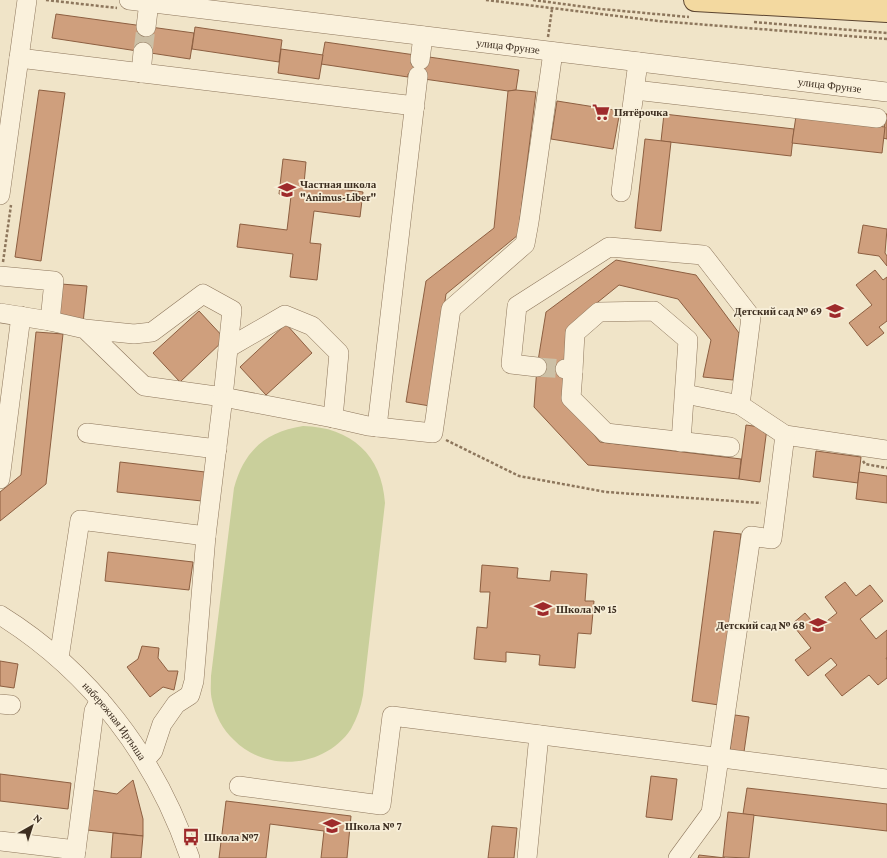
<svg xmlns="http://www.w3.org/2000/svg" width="887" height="858" font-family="'Crimson Pro',serif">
	<rect width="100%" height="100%" fill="#f0e4c8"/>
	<path fill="#c9cf9b" d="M303,426c48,1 79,29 82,77l-22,192c-2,12 -6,23 -12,34 -26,39 -85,44 -117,11 -11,-10 -19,-25 -22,-40 -2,-8 -1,-16 -1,-24l23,-188c10,-37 31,-56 69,-62z"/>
	<g fill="#cf9f7d" stroke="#8d5f41">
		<path d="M56,14l138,19 -4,26 -138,-21z"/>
		<path d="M195,27l87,13 -3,22 -87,-13z"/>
		<path d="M325,42l194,28 -3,20 -8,1 -84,-12v-2l-16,-3v3l-87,-13z"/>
		<path d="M281,49l42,6 -4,24 -41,-6z"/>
		<path d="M39,90l26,3 -24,168 -26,-4z"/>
		<path d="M516,90l20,2 -18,143 -72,59 -16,112 -24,-4 20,-121 68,-53 14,-137z"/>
		<path d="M557,101l63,10 -7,38 -62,-10z"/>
		<path d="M664,114l130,15 -3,27 -130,-15z"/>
		<path d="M886,114h1v25l-4,-1z"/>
		<path d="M796,116l89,11 -3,26 -90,-10z"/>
		<path d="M645,139l26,3 -10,89 -26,-3z"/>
		<path d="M283,159l23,3 -2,22 59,8 -3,25 -46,-6 -4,32 11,1 -4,36 -27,-3 3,-23 -56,-7 3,-23 47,6 4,-34 -12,-2z"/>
		<path d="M863,225l24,4 -2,24 2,3v10l-8,-10 -21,-3z"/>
		<path d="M616,260l80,15 43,58 -6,47 -30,-3 8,-37 -33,-41 -59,-14 -47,38 -10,73 38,46 141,17 -2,20 -151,-14 -54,-58 3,-40 9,-55z"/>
		<path d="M875,270l8,10 4,-3v44l-8,6 5,6 -17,13 -18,-23 23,-18 -16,-20z"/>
		<path d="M61,284l26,2 -4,37 -25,-2z"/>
		<path d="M199,311l26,28 -45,43 -27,-29z"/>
		<path d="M286,324l26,29 -46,42 -26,-28z"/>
		<path d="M36,332l27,2 -17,150 -46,37v-29l21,-17z"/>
		<path d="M746,425l21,3 -7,54 -21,-3z"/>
		<path d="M816,451l45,6 -3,26 -45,-6z"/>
		<path d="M120,462l85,10 -3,29 -85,-9z"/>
		<path d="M859,472l28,4v27l-31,-4z"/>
		<path d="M714,531l27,3 -22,171 -27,-4z"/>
		<path d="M108,552l85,10 -4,28 -84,-9z"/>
		<path d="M482,565l36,3 -1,10 33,3 1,-10 36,3 -2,27h9l-3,33 -13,-1 -3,35 -36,-3 1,-10 -34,-3v10l-32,-3 3,-32 10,1 3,-36h-10z"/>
		<path d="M845,582l11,14 14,-11 13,16 -23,18 16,20 11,-9v28h-1l1,2v18l-9,7 -9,-10 -27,21 -17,-21 12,-10 -6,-7 -23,18 -13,-16 16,-12 -19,-24 13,-11 13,15 19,-15 -12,-16z"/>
		<path d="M142,646l17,2 -1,10 10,13h10l-4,19 -11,-3 -13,10 -23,-30 11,-8z"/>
		<path d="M0,661l18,3 -4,24 -14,-2z"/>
		<path d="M735,715l14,2 -5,35 -14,-2z"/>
		<path d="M0,774l71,9 -3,26 -68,-8z"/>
		<path d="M651,776l26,3 -5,41 -26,-3z"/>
		<path d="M133,780l10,39v17l-56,-6 5,-40 25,4z"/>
		<path d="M747,788l140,16v27l-144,-17z"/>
		<path d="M226,801l125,15 -4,42h-26l3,-27 -54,-7 -4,34h-47z"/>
		<path d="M728,812l26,3 -5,43 -26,-1z"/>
		<path d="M492,826l25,2 -3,30h-26z"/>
		<path d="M113,833l30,3 -2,22h-30z"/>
		<path d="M699,855l26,3h-27z"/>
	</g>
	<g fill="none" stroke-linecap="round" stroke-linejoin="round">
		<g stroke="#ccc0a6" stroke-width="19" stroke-dasharray="19 10" stroke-linecap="butt">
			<path d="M143,52l3,-25"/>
			<path d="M537,367l28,2"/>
		</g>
		<g stroke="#8d765c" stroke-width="20">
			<g id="minor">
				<path id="s1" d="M129,0l758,92"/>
				<path d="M146,27l3,-25"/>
				<path d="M19,58l396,48"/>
				<path d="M420,60l3,-24"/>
				<path d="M141,73l2,-21"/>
				<path d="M635,90l242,28"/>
				<path d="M621,192l17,-130"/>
				<path d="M0,195l27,-195"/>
				<path d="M0,276l54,5 -4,40"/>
				<path d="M0,313l50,8 35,8 59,57 79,11 9,-87 -29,-16 -51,38 -18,2 -49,-5"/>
				<path d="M228,348l57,-33 27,11 27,27 -6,65"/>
				<path d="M537,367l-26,-3 6,-58 92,-59 94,8 48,62 -11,88 -55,-11"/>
				<path d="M565,369l8,2 2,-38 24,-21 55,-1 34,29 -7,102"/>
				<path d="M573,371l-2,27 35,35 124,14"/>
				<path d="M740,405l45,30 102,15"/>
				<path d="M377,427l41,-351"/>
				<path d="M87,433l130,16"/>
				<path d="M0,479l21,-163"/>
				<path id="s2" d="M0,615c90,56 156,142 190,243"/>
				<path d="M59,658l21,-138 126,16"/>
				<path d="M0,704l11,1"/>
				<path d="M145,760l8,-9 9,-27 14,-20 14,-9 4,-14 12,-145 17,-139 110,21 35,8 65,7 18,-124 74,-65 4,-22 24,-170"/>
				<path d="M239,786l142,19 11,-89 495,63"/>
				<path d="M0,841l76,9"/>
				<path d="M75,858l19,-147 6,-11"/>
				<path d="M527,858l12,-123"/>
				<path d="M678,858l33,-45 40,-277 21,3 13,-104"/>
			</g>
		</g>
		<g stroke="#5b4430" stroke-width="24">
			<path id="major" d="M695,0l192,11"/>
		</g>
		<g stroke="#8d765c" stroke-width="2.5" stroke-dasharray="3 2" stroke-linecap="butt">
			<path d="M46,0l71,8"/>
			<path d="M486,0l172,21 229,18"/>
			<path d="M533,0l68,9 88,8"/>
			<path d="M754,22l133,11"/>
			<path d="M548,37l4,-28"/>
			<path d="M3,262l8,-57"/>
			<path d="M446,440l73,36 87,16 155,11"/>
			<path d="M863,461l2,3 22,4"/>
		</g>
		<use href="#minor" stroke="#faf1dc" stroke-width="19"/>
		<use href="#major" stroke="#f3d9a0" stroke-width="22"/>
	</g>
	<defs>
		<g id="supermarket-bare" transform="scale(1.38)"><path d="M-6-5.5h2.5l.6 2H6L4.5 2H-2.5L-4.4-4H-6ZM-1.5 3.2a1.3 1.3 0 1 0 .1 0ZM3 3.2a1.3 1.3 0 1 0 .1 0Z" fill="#9e2a2b" stroke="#f7eed8" stroke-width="2.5" paint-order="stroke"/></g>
		<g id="school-bare" transform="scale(1.38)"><path d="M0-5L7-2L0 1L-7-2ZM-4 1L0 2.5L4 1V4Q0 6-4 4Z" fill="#9e2a2b" stroke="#f7eed8" stroke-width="2.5" paint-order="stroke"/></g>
		<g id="bus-bare" transform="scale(1.38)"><path d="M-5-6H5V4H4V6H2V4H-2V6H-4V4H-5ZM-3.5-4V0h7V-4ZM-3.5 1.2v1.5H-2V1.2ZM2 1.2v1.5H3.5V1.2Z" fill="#9e2a2b" stroke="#f7eed8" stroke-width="2.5" paint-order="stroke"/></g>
	</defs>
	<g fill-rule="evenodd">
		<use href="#supermarket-bare" x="601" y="112"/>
		<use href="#school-bare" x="287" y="190"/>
		<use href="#school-bare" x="835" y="311"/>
		<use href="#school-bare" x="543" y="609"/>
		<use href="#school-bare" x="818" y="625"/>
		<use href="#school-bare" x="332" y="826"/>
		<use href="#bus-bare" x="191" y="837"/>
	</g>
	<g text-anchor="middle" stroke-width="3.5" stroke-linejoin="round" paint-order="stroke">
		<g font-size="11" fill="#3d2e20" stroke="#f7eed8">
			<text dy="4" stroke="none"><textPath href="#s1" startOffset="382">улица Фрунзе</textPath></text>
			<text dy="4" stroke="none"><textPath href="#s1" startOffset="706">улица Фрунзе</textPath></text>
			<text dy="4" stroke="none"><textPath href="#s2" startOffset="157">набережная Иртыша</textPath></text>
		</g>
		<g font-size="11" font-weight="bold" fill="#3d2e20" stroke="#f7eed8" text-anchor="start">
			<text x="614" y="116">Пятёрочка</text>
			<text x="300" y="188">Частная школа<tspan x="300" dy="13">"Animus-Liber"</tspan></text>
			<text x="822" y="315" text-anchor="end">Детский сад № 69</text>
			<text x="556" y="613">Школа № 15</text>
			<text x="805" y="629" text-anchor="end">Детский сад № 68</text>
			<text x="345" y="830">Школа № 7</text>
			<text x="204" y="841">Школа №7</text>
		</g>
	</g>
	<g transform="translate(32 826) rotate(39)" stroke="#f7eed8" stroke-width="3" paint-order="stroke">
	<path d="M0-3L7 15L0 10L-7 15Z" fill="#3d2e20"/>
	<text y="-6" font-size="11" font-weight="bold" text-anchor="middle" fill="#3d2e20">N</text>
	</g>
</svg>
